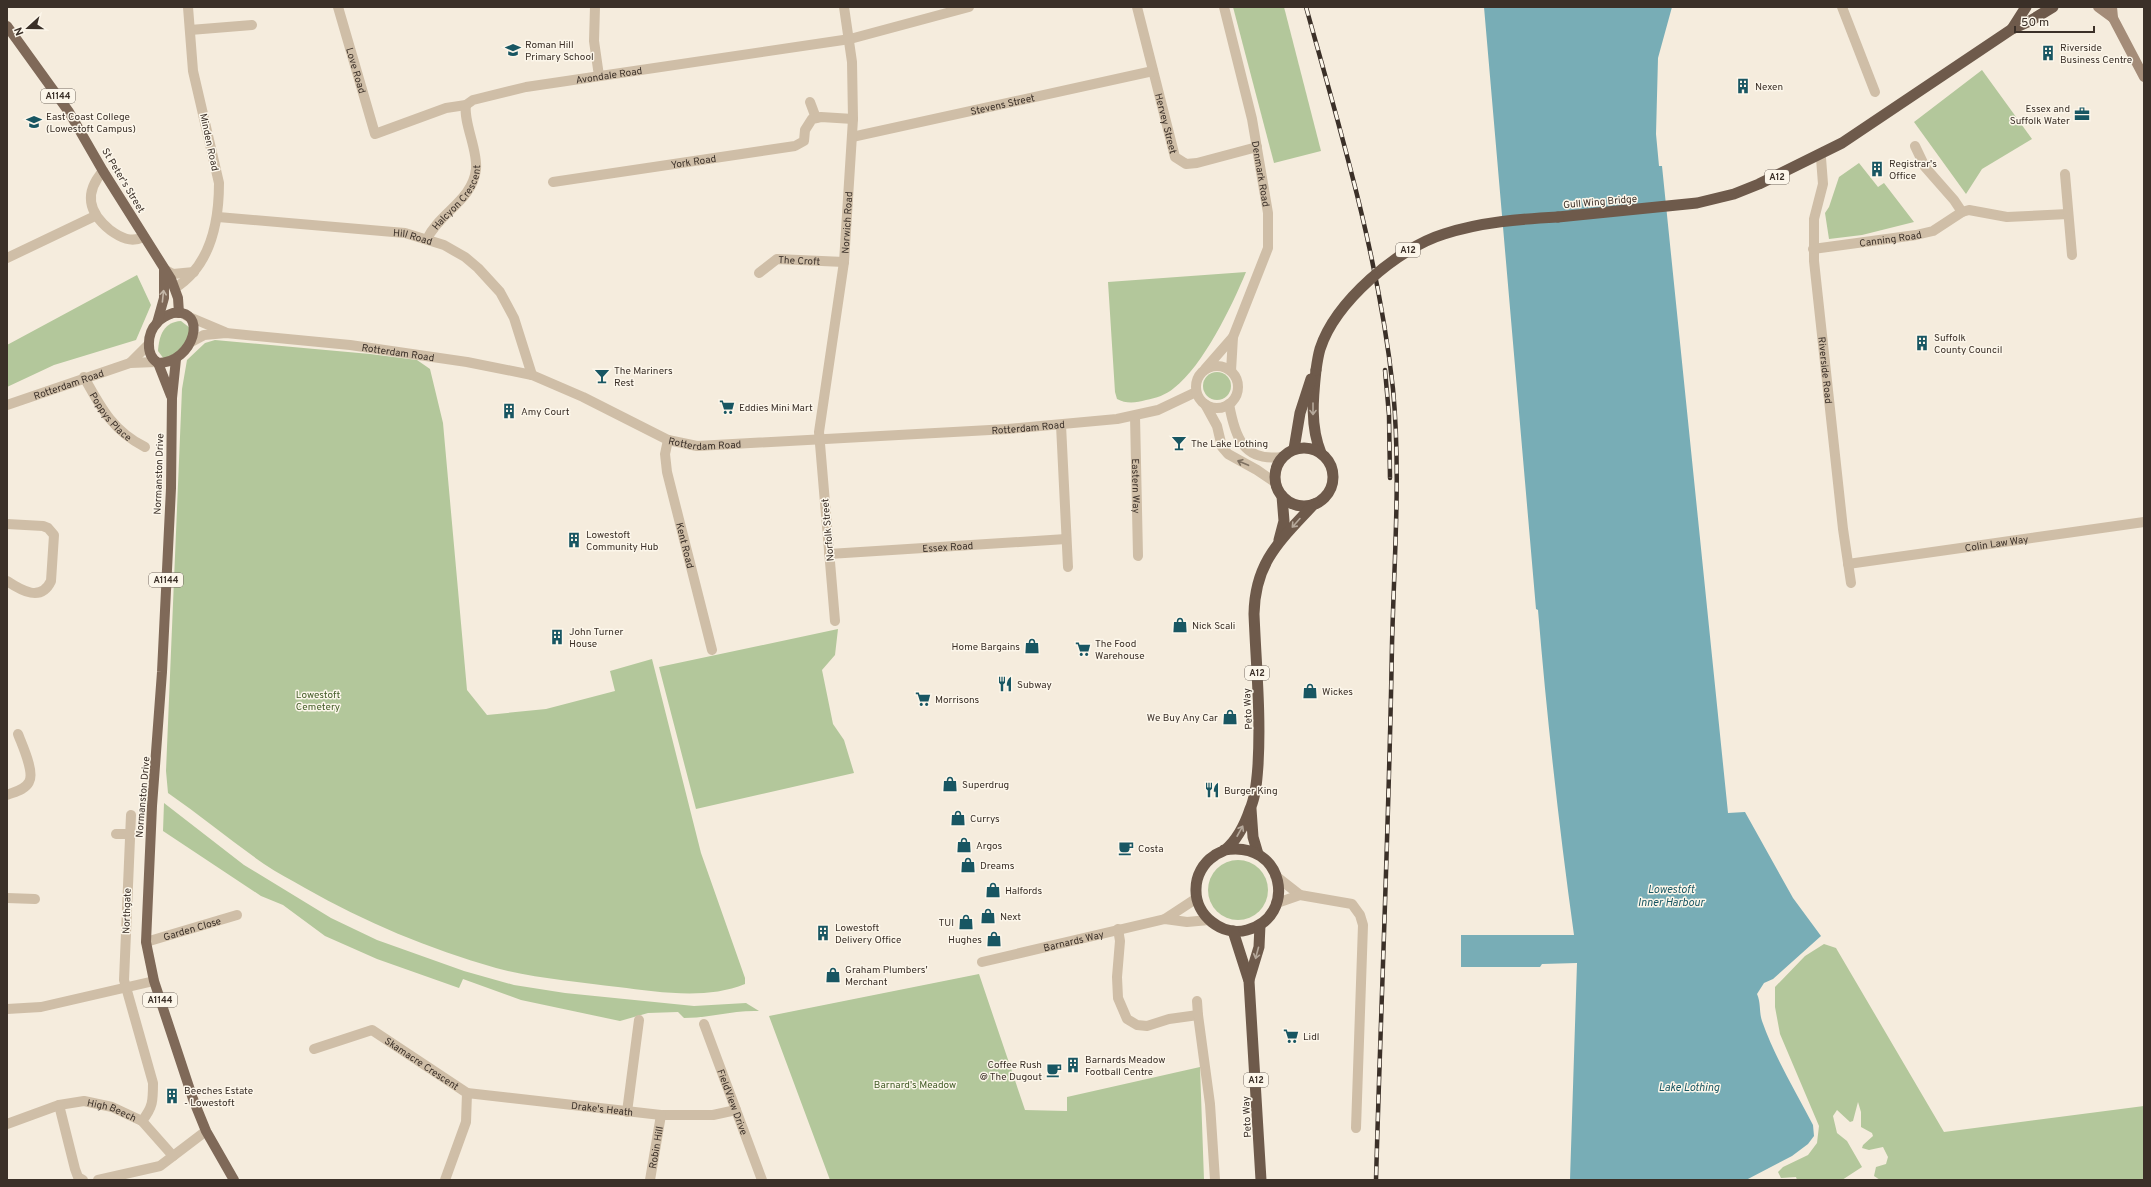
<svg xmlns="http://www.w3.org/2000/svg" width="2151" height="1187" font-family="Overpass,sans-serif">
	<rect width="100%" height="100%" fill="#f5ecdd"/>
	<g fill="#b3c79b">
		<path d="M1233,7h51l37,144 -47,12z"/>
		<path d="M1982,70l50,69 -50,30 -16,25 -52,-72z"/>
		<path d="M1859,163l19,24 6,-4 30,39 -52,13 -33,4 -4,-26 4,-6 10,-30z"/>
		<path d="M1246,272c-14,34 -43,94 -72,116 -8,7 -18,10 -28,12 -10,3 -20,4 -29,-1l-2,-7 -7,-110z"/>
		<path d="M137,275l14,30 -15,35 -82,25 -47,22v-42z"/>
		<path d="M181,321l9,7 1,8 -13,16 -14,7 -6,-8c1,-16 6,-29 23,-30z"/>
		<path d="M215,340l155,14 47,6 13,9 13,54 24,267 20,25 59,-6 69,-18 -5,-20 42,-12 49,194 44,125v6c-39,16 -86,8 -127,3 -39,-5 -85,-9 -122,-19 -67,-19 -131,-46 -191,-80 -13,-8 -28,-15 -41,-24 -33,-23 -63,-48 -96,-71l-2,-22 16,-382 5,-29 18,-17z"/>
		<circle cx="1217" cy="386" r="14"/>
		<path d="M838,629l-3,26 -13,15 11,54 11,16 10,33 -158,36 -37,-142z"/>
		<path d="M164,803l80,62 87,53 46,22 87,31 50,14 51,8 129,13 52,-3 13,8c-26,-1 -49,7 -75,7l-6,-6 -30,1 -28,8 -99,-21 -58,-21 -4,9 -82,-29 -52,-23 -42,-31 -22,-9 -98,-65z"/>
		<circle cx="1238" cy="890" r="30"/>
		<path d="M1824,944l12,4 108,184 200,-26v74h-264l-6,-4 2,-9 10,-3 2,-7 -5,-10 -14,3 -7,-2 1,-3 10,-9 -1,-3 -11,-6v-15l-3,-10 -5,19 -3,1 -13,-12 -4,6 4,17 10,8 15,26 -20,13h-45l-1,-3 -15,1 -3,-6 5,-5 25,-12 9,-12 2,-17 -39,-92 -5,-27v-20l30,-31z"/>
		<path d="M979,974l46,136 42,1v-14l133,-30 4,113h-374l-61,-164z"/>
	</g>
	<path fill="#78adb6" d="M1484,7h188l-14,51 -2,76 3,32h3l66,647 17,-1 48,86 28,38 -48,43 -9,4 -7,11c4,9 2,18 5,27 13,37 33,69 51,104l1,11 -6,8 -16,12 -46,24h-176l7,-217 -35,1 -2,3h-79v-32h113c-15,-108 -27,-216 -36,-325l-2,-1z"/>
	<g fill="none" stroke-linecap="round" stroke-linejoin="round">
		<g stroke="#cfbea7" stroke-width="10">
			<path id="s1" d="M338,7l37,127 71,-26 20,-3 7,-5 53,-13 324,-48 119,-32"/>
			<path d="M595,7l-1,34 5,35"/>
			<path id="s2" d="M1137,7l38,150 11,7 11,-1 60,-16"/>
			<path d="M1842,7l33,85"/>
			<path d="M190,30l62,-5"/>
			<path d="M810,102l6,16"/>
			<path id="s3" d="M852,137l301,-66"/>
			<path d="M1915,146l10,21 29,33 8,12 7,-2 38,7 61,-3"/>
			<path id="s4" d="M1821,158l2,26 -9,35v42l29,268 8,54"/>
			<path d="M103,171c-19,22 -15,41 7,59 11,8 21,13 34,7"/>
			<path d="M2065,174l7,81"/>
			<path id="s5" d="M553,182l242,-36 9,-5 1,-11 7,-11 9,-2 32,2"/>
			<path id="s6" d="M218,217l187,16 39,12 21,12 13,11 22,24 14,26 18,57"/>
			<path id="s7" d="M427,239c12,-26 46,-39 49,-70 2,-19 -13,-47 -10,-64"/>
			<path id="s8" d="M1813,249l103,-14 17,-4 29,-19"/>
			<path d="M7,258l88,-42"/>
			<path d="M164,269l9,5 21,-2"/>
			<path id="s9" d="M759,273l18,-14 67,3"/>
			<path d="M175,288c35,-22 44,-66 44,-105l-26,-112 -5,-64"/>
			<path id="s10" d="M84,377c17,31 29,54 61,70"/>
			<path id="s11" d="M1135,416l3,140"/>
			<path d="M1061,425l7,142"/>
			<path id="s12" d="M668,440l-3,14 2,18 45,178"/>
			<path d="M7,524l36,2 5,2 6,7 -3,46c-10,21 -29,10 -44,0"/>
			<path id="s13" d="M829,554l237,-15"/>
			<path id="s14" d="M1848,564l296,-42"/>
			<path id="s15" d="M835,621l-16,-189 25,-170 9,-143 -1,-57 -8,-55"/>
			<path d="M7,795c7,-3 18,-5 22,-13 6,-10 -7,-37 -11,-48"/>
			<path d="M131,815l-7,165 29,103c0,18 0,24 -11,38"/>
			<path d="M116,834h14"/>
			<path d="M1277,877l23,18"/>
			<path d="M7,898l28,1"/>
			<path d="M1277,903l23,-8 52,9 8,11 3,10 -7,203"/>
			<path d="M1165,919l32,-21"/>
			<path d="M1118,929l2,12 -3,36 1,21 9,21 10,6 10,1 22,-7 29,-4 12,89 5,76"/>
			<path id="s16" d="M146,942l91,-27"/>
			<path id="s17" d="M982,962l183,-43 22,3 22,-2"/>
			<path d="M1197,1001l1,14"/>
			<path d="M7,1009l34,-2 113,-26"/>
			<path id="s18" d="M704,1024l58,156"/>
			<path id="s19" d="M314,1049l58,-19 95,63 -1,29 -21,58"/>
			<path id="s20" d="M467,1093l194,22h52l23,-5"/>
			<path d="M59,1105l16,64 3,8 5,3"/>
			<path d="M627,1112l12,-92"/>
			<path id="s21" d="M7,1124l52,-19 25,-4 28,6 30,14 31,35"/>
			<path d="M98,1180l62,-14 46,-35"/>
			<path id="s22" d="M650,1180l11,-65"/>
		</g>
		<g stroke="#cfbea7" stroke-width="10">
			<path id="s23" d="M1224,7l28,112 16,94v35l-35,89 -2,34"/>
			<path d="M187,316l38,16"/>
			<path id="s24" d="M191,342l13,-7 22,-2 124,12 117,17 65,13 51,22 85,43 29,6 311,-17 109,-10 41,-9 38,-18"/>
			<path d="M130,363l19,-19"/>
			<circle cx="1217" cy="387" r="21"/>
			<path d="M1205,369l28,-32"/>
			<path d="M1205,404l12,22 5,21 6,7 29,16 19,13"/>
			<path d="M1229,404c6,33 14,58 53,53"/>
			<path id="s25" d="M7,405l123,-42 26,-1"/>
		</g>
		<g stroke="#a48c78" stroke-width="10">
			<path d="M2098,7l15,11"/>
			<path d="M2112,7l1,11 31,59"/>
		</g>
		<g stroke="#7f6958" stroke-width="10">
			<path d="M7,26l62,86 34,59 68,108 7,19 1,15"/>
			<path d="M173,313c36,-5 21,50 -15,50 -13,-8 -11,-30 -1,-40 4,-5 10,-8 16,-10z"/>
			<path d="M157,323l7,-25v-29"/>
			<path d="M176,359l-4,39 -1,90 -9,184 -10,134 -6,136 8,39 39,118 13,32 28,49"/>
			<path d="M158,363l13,33"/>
		</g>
		<g stroke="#6e5a4b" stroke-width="11">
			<path d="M2012,29l14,-22"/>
			<path d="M1558,217l139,-14 37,-9 25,-10 83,-41 170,-114 18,-8 23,-14"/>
			<path d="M1316,370c-3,28 -6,56 5,83"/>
			<circle cx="1304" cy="477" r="29"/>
			<path d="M1294,449l6,-36 11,-34"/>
			<path d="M1279,540l5,-19 -2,-25"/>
			<path d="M1251,809l2,28 5,17"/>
			<path d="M1224,850c61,-11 74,67 23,80 -25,7 -52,-15 -51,-41 0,-13 7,-26 18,-33 3,-3 8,-4 11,-6 12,-10 20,-26 25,-41 6,-13 7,-30 8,-44 3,-50 -2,-101 -4,-151 1,-53 27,-74 60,-110"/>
			<path d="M1233,931l16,50 12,199"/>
			<path d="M1249,980l10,-33 1,-22"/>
		</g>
		<g stroke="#3b3028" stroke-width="4.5">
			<g id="rail">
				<path d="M1306,7c35,125 73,252 87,382 8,85 1,171 -1,256 -3,178 -11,357 -16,535"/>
				<path d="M1385,370l4,45 1,63"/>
			</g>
		</g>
		<use href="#rail" stroke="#fcf6ea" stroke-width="3" stroke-dasharray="9" stroke-linecap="butt"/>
		<path stroke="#6e5a4b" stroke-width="11" d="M1316,370c1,-7 2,-14 4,-21 15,-47 78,-101 124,-115 37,-12 76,-15 114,-17"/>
	</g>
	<defs><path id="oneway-shaft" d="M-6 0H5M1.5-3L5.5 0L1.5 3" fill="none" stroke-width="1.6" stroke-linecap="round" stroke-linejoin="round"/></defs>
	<use stroke="#c4b7a8" href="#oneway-shaft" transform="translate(163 296) rotate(-84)"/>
	<g stroke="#b5a89a">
		<use href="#oneway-shaft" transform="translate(1313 409) rotate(90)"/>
		<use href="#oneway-shaft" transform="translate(1296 523) rotate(132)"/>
		<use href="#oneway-shaft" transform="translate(1240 831) rotate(-61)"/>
		<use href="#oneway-shaft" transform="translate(1257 953) rotate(105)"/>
	</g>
	<use stroke="#7e7061" href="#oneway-shaft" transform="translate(1243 463) rotate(-157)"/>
	<defs>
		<g id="school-bare" transform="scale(1.2)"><path d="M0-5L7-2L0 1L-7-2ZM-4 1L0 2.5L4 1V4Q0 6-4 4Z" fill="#185662" stroke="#fcf6ea" stroke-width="2.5" paint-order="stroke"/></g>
		<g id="building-bare" transform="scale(1.2)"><path d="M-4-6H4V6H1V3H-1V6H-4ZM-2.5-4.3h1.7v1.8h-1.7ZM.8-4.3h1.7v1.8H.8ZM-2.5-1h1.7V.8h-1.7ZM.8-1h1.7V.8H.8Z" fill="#185662" stroke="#fcf6ea" stroke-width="2.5" paint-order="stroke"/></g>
		<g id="office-bare" transform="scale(1.2)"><path d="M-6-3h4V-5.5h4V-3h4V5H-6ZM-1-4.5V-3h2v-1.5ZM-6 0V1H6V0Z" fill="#185662" stroke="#fcf6ea" stroke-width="2.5" paint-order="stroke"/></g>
		<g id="university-bare" transform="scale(1.2)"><path d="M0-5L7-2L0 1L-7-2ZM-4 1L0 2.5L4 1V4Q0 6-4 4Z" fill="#185662" stroke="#fcf6ea" stroke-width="2.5" paint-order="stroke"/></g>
		<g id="bar-bare" transform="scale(1.2)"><path d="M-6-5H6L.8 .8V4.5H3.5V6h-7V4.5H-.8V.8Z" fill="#185662" stroke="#fcf6ea" stroke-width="2.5" paint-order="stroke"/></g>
		<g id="supermarket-bare" transform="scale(1.2)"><path d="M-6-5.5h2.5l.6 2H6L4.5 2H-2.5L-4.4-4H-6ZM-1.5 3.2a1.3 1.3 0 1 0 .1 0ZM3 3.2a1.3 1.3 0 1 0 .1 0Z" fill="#185662" stroke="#fcf6ea" stroke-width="2.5" paint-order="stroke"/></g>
		<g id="shop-bare" transform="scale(1.2)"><path d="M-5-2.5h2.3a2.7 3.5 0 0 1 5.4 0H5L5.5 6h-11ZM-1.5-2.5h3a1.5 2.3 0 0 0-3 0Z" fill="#185662" stroke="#fcf6ea" stroke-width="2.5" paint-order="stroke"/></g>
		<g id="restaurant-bare" transform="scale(1.2)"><path d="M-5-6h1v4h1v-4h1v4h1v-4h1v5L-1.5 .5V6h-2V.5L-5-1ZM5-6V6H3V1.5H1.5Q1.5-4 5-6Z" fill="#185662" stroke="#fcf6ea" stroke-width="2.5" paint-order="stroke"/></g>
		<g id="cafe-bare" transform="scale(1.2)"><path d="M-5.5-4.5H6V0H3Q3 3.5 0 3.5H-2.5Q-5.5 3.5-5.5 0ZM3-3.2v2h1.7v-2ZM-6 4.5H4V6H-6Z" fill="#185662" stroke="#fcf6ea" stroke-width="2.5" paint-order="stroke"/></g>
	</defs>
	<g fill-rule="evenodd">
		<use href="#school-bare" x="513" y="50"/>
		<use href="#building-bare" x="2048" y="53"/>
		<use href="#building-bare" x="1743" y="86"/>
		<use href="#office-bare" x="2082" y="114"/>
		<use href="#university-bare" x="34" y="122"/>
		<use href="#building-bare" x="1877" y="169"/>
		<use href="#building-bare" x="1922" y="343"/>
		<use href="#bar-bare" x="602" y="376"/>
		<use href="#supermarket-bare" x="727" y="407"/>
		<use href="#building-bare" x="509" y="411"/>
		<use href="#bar-bare" x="1179" y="443"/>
		<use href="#building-bare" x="574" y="540"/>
		<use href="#shop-bare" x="1180" y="625"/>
		<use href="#building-bare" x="557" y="637"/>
		<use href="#shop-bare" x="1032" y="646"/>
		<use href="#supermarket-bare" x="1083" y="649"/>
		<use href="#restaurant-bare" x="1005" y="684"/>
		<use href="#shop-bare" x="1310" y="691"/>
		<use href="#supermarket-bare" x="923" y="699"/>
		<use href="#shop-bare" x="1230" y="717"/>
		<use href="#shop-bare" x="950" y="784"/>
		<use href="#restaurant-bare" x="1212" y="790"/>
		<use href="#shop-bare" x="958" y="818"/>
		<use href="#shop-bare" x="964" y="845"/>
		<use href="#cafe-bare" x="1126" y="848"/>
		<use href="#shop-bare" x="968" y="865"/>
		<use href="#shop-bare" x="993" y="890"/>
		<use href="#shop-bare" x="988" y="916"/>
		<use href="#shop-bare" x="966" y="922"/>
		<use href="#building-bare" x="823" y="933"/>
		<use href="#shop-bare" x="994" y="939"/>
		<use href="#shop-bare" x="833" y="975"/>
		<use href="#supermarket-bare" x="1291" y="1036"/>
		<use href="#building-bare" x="1073" y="1065"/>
		<use href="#cafe-bare" x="1054" y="1070"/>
		<use href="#building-bare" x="172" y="1096"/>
	</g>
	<g text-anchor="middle" stroke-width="3" stroke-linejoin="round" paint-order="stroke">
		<g fill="#fcf6ea" stroke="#756b62" stroke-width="1">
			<rect x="41" y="89" width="34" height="14" rx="3"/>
			<rect x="1765" y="170" width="24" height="14" rx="3"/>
			<rect x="1396" y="243" width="24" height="14" rx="3"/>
			<rect x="149" y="573" width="34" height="14" rx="3"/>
			<rect x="1245" y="666" width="24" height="14" rx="3"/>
			<rect x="143" y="993" width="34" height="14" rx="3"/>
			<rect x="1244" y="1073" width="24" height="14" rx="3"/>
		</g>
		<g font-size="9" font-weight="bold" fill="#3b3028">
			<text x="58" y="99">A1144</text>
			<text x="1777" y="180">A12</text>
			<text x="1408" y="253">A12</text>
			<text x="166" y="583">A1144</text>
			<text x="1257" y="676">A12</text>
			<text x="160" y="1003">A1144</text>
			<text x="1256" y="1083">A12</text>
		</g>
		<g font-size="10" fill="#3b3028" stroke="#fcf6ea" text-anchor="start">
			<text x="525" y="48">Roman Hill<tspan x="525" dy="12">Primary School</tspan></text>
			<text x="2060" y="51">Riverside<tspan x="2060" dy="12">Business Centre</tspan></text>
			<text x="1755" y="90">Nexen</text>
			<text x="2070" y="112" text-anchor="end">Essex and<tspan x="2070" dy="12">Suffolk Water</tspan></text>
			<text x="46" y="120">East Coast College<tspan x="46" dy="12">(Lowestoft Campus)</tspan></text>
			<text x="1889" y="167">Registrar's<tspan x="1889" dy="12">Office</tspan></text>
			<text x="1934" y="341">Suffolk<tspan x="1934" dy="12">County Council</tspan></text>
			<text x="614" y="374">The Mariners<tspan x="614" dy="12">Rest</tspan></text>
			<text x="739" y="411">Eddies Mini Mart</text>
			<text x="521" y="415">Amy Court</text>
			<text x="1191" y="447">The Lake Lothing</text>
			<text x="586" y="538">Lowestoft<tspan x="586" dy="12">Community Hub</tspan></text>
			<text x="1192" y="629">Nick Scali</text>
			<text x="569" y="635">John Turner<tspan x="569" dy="12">House</tspan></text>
			<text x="1095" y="647">The Food<tspan x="1095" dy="12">Warehouse</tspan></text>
			<text x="1020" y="650" text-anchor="end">Home Bargains</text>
			<text x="1017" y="688">Subway</text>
			<text x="1322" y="695">Wickes</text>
			<text x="935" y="703">Morrisons</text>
			<text x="1218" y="721" text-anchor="end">We Buy Any Car</text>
			<text x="962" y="788">Superdrug</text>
			<text x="1224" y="794">Burger King</text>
			<text x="970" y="822">Currys</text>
			<text x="976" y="849">Argos</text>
			<text x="1138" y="852">Costa</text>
			<text x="980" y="869">Dreams</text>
			<text x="1005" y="894">Halfords</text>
			<text x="1000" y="920">Next</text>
			<text x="954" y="926" text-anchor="end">TUI</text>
			<text x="835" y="931">Lowestoft<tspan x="835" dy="12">Delivery Office</tspan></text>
			<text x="982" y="943" text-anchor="end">Hughes</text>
			<text x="845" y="973">Graham Plumbers'<tspan x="845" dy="12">Merchant</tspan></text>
			<text x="1303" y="1040">Lidl</text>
			<text x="1085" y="1063">Barnards Meadow<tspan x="1085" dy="12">Football Centre</tspan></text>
			<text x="1042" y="1068" text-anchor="end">Coffee Rush<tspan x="1042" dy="12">@ The Dugout</tspan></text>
			<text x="184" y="1094">Beeches Estate<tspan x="184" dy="12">- Lowestoft</tspan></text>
		</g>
		<g font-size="10" fill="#3b3028" stroke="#fcf6ea">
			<text dy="4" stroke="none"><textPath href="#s1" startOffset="66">Love Road</textPath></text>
			<text dy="4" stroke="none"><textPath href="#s1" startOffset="375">Avondale Road</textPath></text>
			<text dy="4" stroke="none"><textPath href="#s3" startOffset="154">Stevens Street</textPath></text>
			<text dy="4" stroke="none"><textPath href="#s2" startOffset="120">Hervey Street</textPath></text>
			<text transform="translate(210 142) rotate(78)" y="4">Minden Road</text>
			<text dy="4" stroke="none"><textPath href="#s5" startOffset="142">York Road</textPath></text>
			<text dy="4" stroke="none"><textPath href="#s23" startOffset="171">Denmark Road</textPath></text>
			<text transform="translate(124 180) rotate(59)" y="4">St Peter's Street</text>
			<text dy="4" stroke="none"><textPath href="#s7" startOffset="52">Halcyon Crescent</textPath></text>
			<text transform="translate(1600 201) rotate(-5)" y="4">Gull Wing Bridge</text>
			<text dy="4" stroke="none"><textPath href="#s15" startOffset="401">Norwich Road</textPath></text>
			<text dy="4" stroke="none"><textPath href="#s6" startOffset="196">Hill Road</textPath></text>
			<text dy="4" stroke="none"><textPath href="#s8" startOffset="78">Canning Road</textPath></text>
			<text dy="4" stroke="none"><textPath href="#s9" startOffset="45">The Croft</textPath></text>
			<text dy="4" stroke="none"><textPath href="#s24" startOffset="210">Rotterdam Road</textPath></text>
			<text dy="4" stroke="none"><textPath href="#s4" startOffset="214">Riverside Road</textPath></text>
			<text dy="4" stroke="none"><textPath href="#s25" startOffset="65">Rotterdam Road</textPath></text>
			<text dy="4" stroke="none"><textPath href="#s10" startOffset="48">Poppys Place</textPath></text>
			<text dy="4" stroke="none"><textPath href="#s24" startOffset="858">Rotterdam Road</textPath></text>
			<text dy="4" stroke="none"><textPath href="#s24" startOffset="534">Rotterdam Road</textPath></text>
			<text transform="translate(158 474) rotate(-88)" y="4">Normanston Drive</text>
			<text dy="4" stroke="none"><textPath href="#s11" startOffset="70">Eastern Way</textPath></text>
			<text transform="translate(827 530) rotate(-95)" y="4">Norfolk Street</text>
			<text dy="4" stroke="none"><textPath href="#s14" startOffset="150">Colin Law Way</textPath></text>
			<text dy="4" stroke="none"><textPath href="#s12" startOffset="108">Kent Road</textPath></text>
			<text dy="4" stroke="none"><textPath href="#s13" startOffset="119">Essex Road</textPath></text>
			<text transform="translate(1247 709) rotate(-93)" y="4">Peto Way</text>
			<text transform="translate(142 797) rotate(-85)" y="4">Normanston Drive</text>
			<text transform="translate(126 911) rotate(-88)" y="4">Northgate</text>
			<text dy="4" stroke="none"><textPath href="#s16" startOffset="48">Garden Close</textPath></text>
			<text dy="4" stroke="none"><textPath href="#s17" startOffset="94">Barnards Way</textPath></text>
			<text dy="4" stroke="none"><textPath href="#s19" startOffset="121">Skamacre Crescent</textPath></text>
			<text dy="4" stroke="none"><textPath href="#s18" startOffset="83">FieldView Drive</textPath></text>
			<text dy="4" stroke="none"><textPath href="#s20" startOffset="136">Drake's Heath</textPath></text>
			<text dy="4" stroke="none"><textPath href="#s21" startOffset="110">High Beech</textPath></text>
			<text transform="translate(1246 1117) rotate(-93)" y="4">Peto Way</text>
			<text dy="4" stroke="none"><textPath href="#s22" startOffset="33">Robin Hill</textPath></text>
		</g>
		<g font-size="10" fill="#445d29" stroke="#fcf6ea">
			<text x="318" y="698">Lowestoft<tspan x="318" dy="12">Cemetery</tspan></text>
			<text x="915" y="1088">Barnard's Meadow</text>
		</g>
		<g font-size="11" font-style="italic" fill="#185662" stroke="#fcf6ea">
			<text x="1671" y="893">Lowestoft<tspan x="1671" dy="13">Inner Harbour</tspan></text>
			<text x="1689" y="1091">Lake Lothing</text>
		</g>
	</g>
	<rect width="2151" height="1187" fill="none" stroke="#3b3028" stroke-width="16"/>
	<g transform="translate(28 28) rotate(249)" stroke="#fcf6ea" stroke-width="3" paint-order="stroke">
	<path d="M0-3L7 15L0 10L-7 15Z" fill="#3b3028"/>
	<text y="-6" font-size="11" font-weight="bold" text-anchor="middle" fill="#3b3028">N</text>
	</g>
	<path d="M2015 26v6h79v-6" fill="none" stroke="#3b3028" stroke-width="2"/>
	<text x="2021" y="26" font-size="12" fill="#3b3028" stroke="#fcf6ea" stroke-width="3" paint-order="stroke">50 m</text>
</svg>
